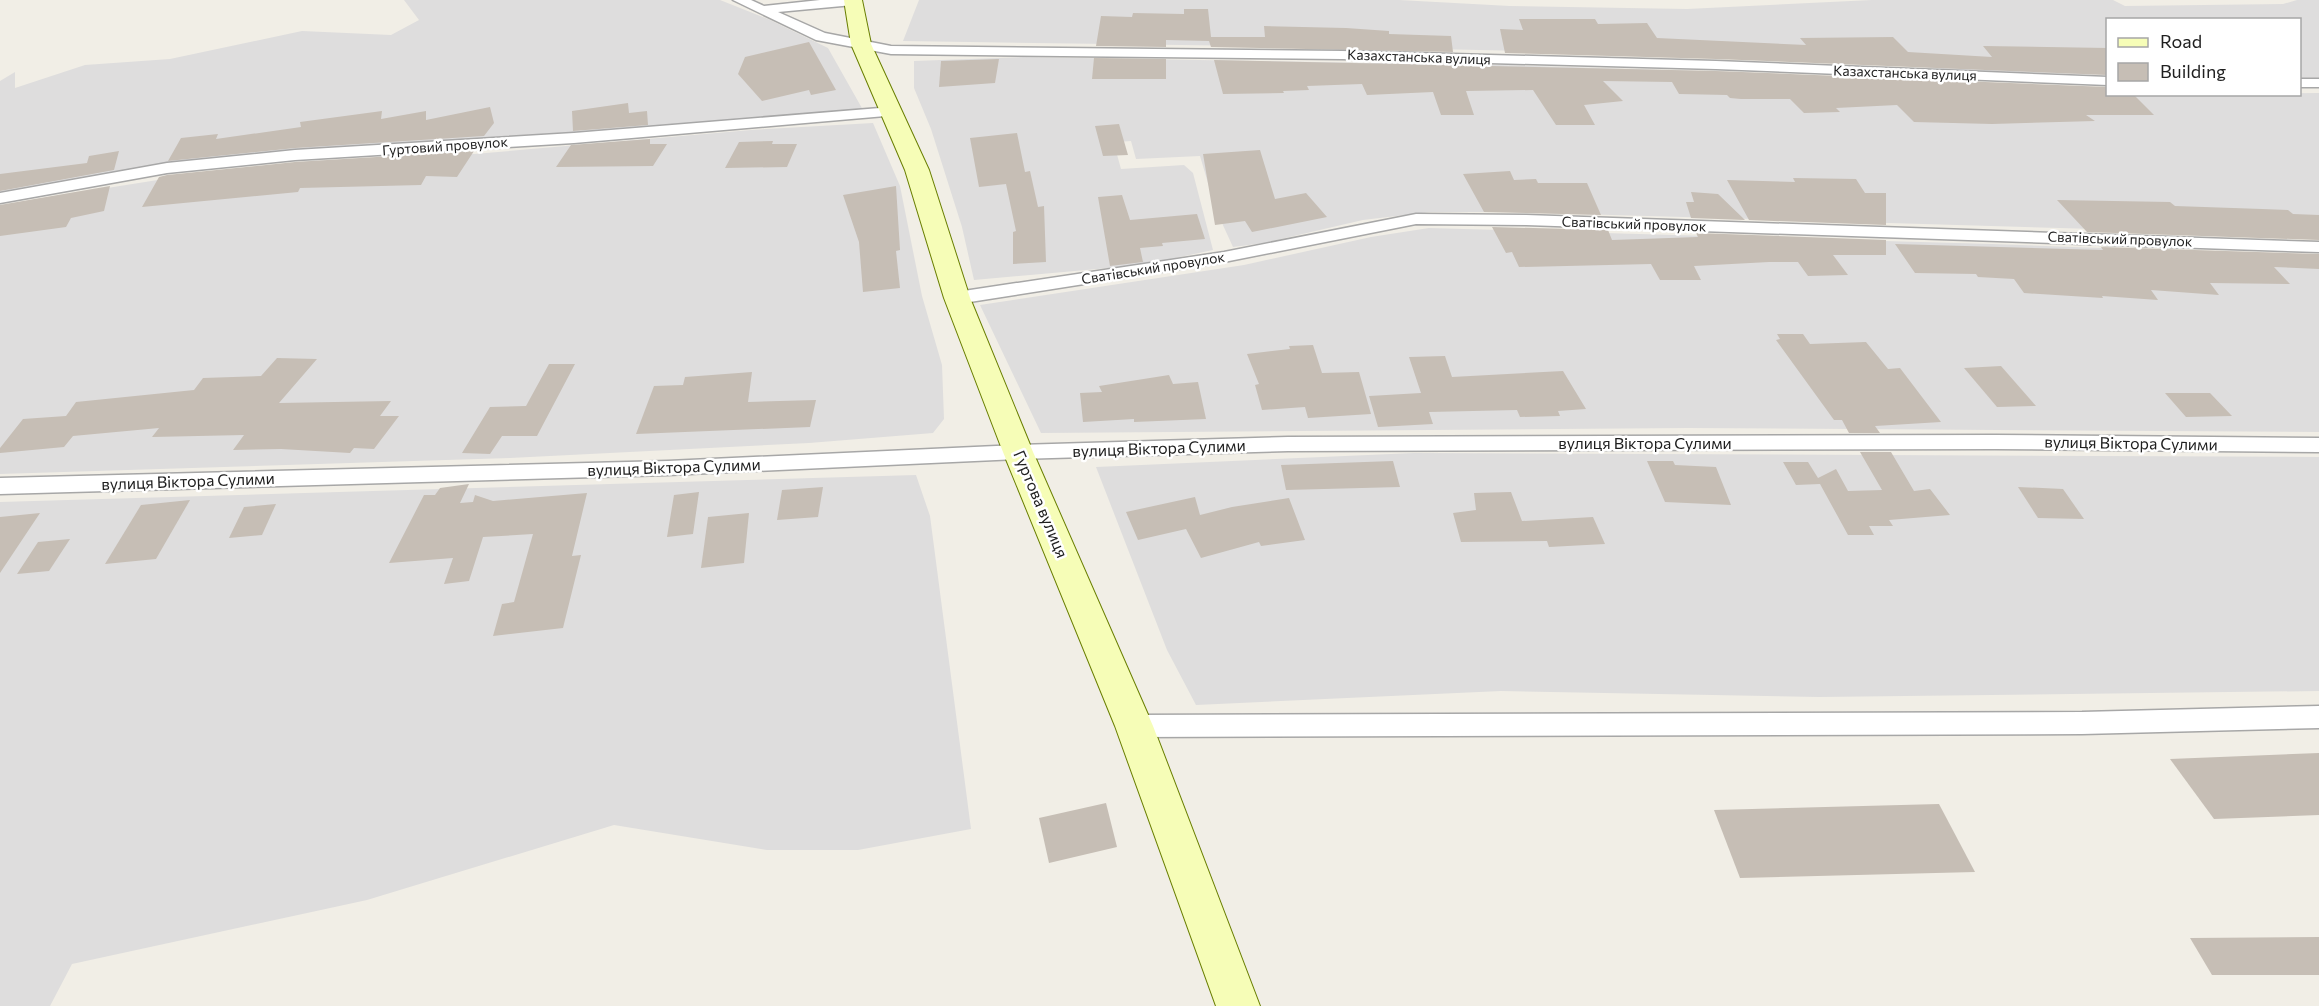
<svg xmlns="http://www.w3.org/2000/svg" width="2319" height="1006" font-family="Commissioner,sans-serif">
	<rect width="100%" height="100%" fill="#f1eee6"/>
	<g fill="#dedddd">
		<path d="M404,0h316l48,19 60,29 35,62 -195,19 -304,17 -189,19 -175,31v-115l15,-9v16l70,-23 85,-6 132,-28 89,4 28,-15z"/>
		<path d="M919,0h480l111,6 177,3 185,-9h241l12,6 158,-2 14,-4h22v78h-19v-58h-192l-1,55 -150,-5 -148,-11 -142,-5 -281,-6 -483,-7z"/>
		<path d="M1023,57l476,8 239,7 370,22 211,-1v146l-224,-10 -584,-17h-81l-67,8 -99,23 -31,4 -17,-37 -16,-54 -64,3 -5,-18 -27,2 12,8 5,18 63,-4 9,8 20,77 -71,15 -168,15 -12,-53 -31,-98 -17,-41v-27z"/>
		<path d="M873,123l27,63 22,110 20,69 2,54 -11,14 -124,10 -299,15 -510,16v-269l164,-26 145,-18 165,-7 277,-24z"/>
		<path d="M1429,228l563,16 327,12v176l-631,-4 -647,5 -61,-128 264,-40 127,-28z"/>
		<path d="M1414,453l905,4v234l-500,6 -318,-6 -305,14 -29,-55 -71,-183z"/>
		<path d="M916,475l14,41 41,313 -113,21h-91l-153,-25 -247,75 -295,64 -22,42h-50v-504z"/>
	</g>
	<g fill="#c6beb5">
		<path d="M1184,9h24l3,28h54l-1,-11 82,2 43,3v3l62,2 2,16 -242,-5 -2,-6 -43,-1v7l-70,-1 5,-30 31,1 1,-4 51,1z"/>
		<path d="M1519,19h76l3,5 49,-1 10,15 149,7 -6,-7 93,-1 15,15 84,5 -9,-11 125,2v27l-392,-16 -211,-6 -5,-24 23,1z"/>
		<path d="M809,42l27,48 -25,5 -2,-5 -47,11 -24,-27 7,-17z"/>
		<path d="M1094,58l72,1v20h-74z"/>
		<path d="M999,59l-4,24 -56,4 2,-26z"/>
		<path d="M1214,60l502,11 392,16v7h25l21,21h-68l9,6 -103,3 -78,-2 -17,-17 -61,3 4,4 -36,1 -14,-14h-49l-11,-1 -3,-3 -48,-1 -7,-12 -69,-1 20,20 -39,4 11,20h-39l-23,-35 -67,1 8,24h-33l-8,-23 -66,3 -5,-11 -55,2 2,4 -26,1 1,2 -61,1z"/>
		<path d="M628,103l1,10 18,-2 1,14 -75,6 -1,-20z"/>
		<path d="M490,107l4,16 -10,13 -189,12 -127,13 13,-23 37,-4 -2,5 85,-12 -1,-5 82,-11 -1,8 45,-8v9z"/>
		<path d="M1119,124l9,31 -25,1 -8,-30z"/>
		<path d="M1017,133l8,39 5,-1 8,36 6,-1 2,56 -33,2v-32l3,-1 -10,-47 -27,3 -9,-49z"/>
		<path d="M650,139v5h17l-14,22 -97,1 15,-22z"/>
		<path d="M773,141l-1,3h25l-10,23 -62,1 14,-26z"/>
		<path d="M1260,150l15,49 31,-6 21,24 -75,15 -7,-11 -30,4 -12,-71z"/>
		<path d="M119,151l-5,19 -114,21v-17l87,-11 2,-7z"/>
		<path d="M474,151l-17,26 -31,-1 -5,9 -121,3 -2,4 -156,15 17,-30 8,-2 128,-13z"/>
		<path d="M1510,171l4,9 22,-1 2,4h49l14,32 -117,-3 -21,-38z"/>
		<path d="M1793,178l63,1 9,14h21v32l-137,-5 -22,-40 68,2z"/>
		<path d="M110,186l-6,25 -33,7 -5,9 -66,9v-31z"/>
		<path d="M896,186l4,64 -4,1 4,37 -37,4 -4,-50 -16,-47z"/>
		<path d="M1691,192l27,2 27,26 -54,-2 -5,-16h8z"/>
		<path d="M1122,195l8,25 67,-6 8,25 -43,4 1,3 -23,2 3,14 -33,4 -12,-69z"/>
		<path d="M2057,200l113,2 5,4 87,3 26,1 5,4 26,1v25l-232,-8z"/>
		<path d="M1492,227l116,3 4,10 86,-3 -2,-4 190,7v15h-53l15,20 -40,1 -10,-14h-29l-75,4 7,14h-41l-9,-16 -132,3 -7,-15 -6,1z"/>
		<path d="M1895,244l208,6 -2,-3 218,7v15l-45,-2 16,17 -80,-1 9,12 -68,-5 7,10 -56,-4 1,2 -79,-5 -10,-14 -36,-2 -2,-3 -61,-1z"/>
		<path d="M1777,334h26l7,10 56,-2 22,27 12,-1 41,54 -66,4 5,7h-31l-7,-13h-8l-58,-80 4,-1z"/>
		<path d="M1313,345l9,28 37,-1 12,42 -63,4 -3,-11 -43,3 -7,-25 4,-1 -12,-30 43,-5 -1,-3z"/>
		<path d="M1445,356l7,21 111,-6 23,38 -28,2 2,5 -40,1 -3,-7 -88,2 4,12 -55,3 -9,-31 52,-3 -12,-36z"/>
		<path d="M277,358l40,1 -38,44 112,-2 -11,15h19l-25,33 -20,-1 -4,5 -69,-4 -48,1 11,-15 -92,2 7,-9 -86,8 -9,11 -64,6v-5l23,-29 43,-3 10,-14 118,-12 9,-12 58,-2z"/>
		<path d="M549,364h26l-38,72h-35l-12,18 -28,-1 28,-46 36,-1z"/>
		<path d="M2001,366l35,40 -39,1 -33,-39z"/>
		<path d="M752,372l-4,30 68,-2 -6,27 -174,7 18,-48 29,-1 2,-8z"/>
		<path d="M1169,375l4,9 25,-2 8,37 -72,3v-3l-51,3 -3,-29 22,-1 -3,-6z"/>
		<path d="M2165,393h45l22,23 -46,1z"/>
		<path d="M1860,452h31l23,39 16,-2 20,26 -61,5 4,6h-24l5,9h-26l-28,-51 -24,1 -13,-23h25l10,16 18,-9 12,22 34,-1z"/>
		<path d="M1393,461l7,26 -114,3 -5,-25z"/>
		<path d="M1647,461h26l2,4 41,2 15,38 -66,-3z"/>
		<path d="M469,484l-9,19 13,-1 2,-7 18,6 94,-8 -15,63 9,-1 -18,73 -70,8 9,-32 12,-2 19,-68 -50,3 -14,44 -25,3 9,-26 -64,5 35,-68h11l5,-7z"/>
		<path d="M823,487l-5,30 -41,3 5,-30z"/>
		<path d="M2018,487l45,2 21,30 -46,-1z"/>
		<path d="M699,492l-6,42 -26,3 7,-42z"/>
		<path d="M1511,492l11,29 71,-4 12,27 -56,3 -2,-6 -86,1 -8,-29 23,-3 -2,-17z"/>
		<path d="M1195,497l5,18 32,-8 57,-9 16,42 -44,6 -2,-4 -58,16 -15,-29 -48,11 -12,-28z"/>
		<path d="M190,500l-34,59 -51,5 36,-59z"/>
		<path d="M276,504l-14,31 -33,3 15,-31z"/>
		<path d="M40,513l-40,60v-56z"/>
		<path d="M749,513l-5,50 -43,5 7,-51z"/>
		<path d="M70,539l-21,32 -32,3 21,-32z"/>
		<path d="M2319,753v62l-105,4 -44,-60z"/>
		<path d="M1106,803l11,44 -68,16 -10,-45z"/>
		<path d="M1939,804l36,68 -235,6 -26,-68z"/>
		<path d="M2319,937v38h-107l-22,-37z"/>
	</g>
	<g fill="none" stroke-linecap="round" stroke-linejoin="round">
		<g stroke="#a7a7a7" stroke-width="3">
			<g id="street">
				<path d="M733,0h18l13,6 56,-6h39l-1,4 -5,1 -75,7 47,21 66,13 451,5 374,10 392,16v8l-392,-16 -374,-10 -451,-5 -75,-14z"/>
				<rect x="2300" y="79" width="19" height="8"/>
				<path d="M892,107l5,2 3,3 -3,3 -323,28 -279,17 -128,13 -167,30v-10l167,-30 128,-13 279,-17z"/>
				<path d="M1416,214l110,1 793,27v10l-793,-27 -110,-1 -192,38 -267,42 -7,-2 -2,-4 2,-4 7,-2 267,-40z"/>
				<path d="M1995,435l324,3v14l-324,-3 -707,2 -270,8 -350,16 -668,19v-16l668,-17 350,-16 270,-8z"/>
				<path d="M2319,706v22l-237,6 -948,3 -9,-3 -4,-8 4,-8 9,-3 948,-3z"/>
			</g>
		</g>
		<g stroke="#697e00" stroke-width="2">
			<path id="secondary" d="M844,0h18l9,44 58,126 41,128 63,154 120,274 107,280h-44l-101,-280 -112,-274 -59,-154 -39,-128 -54,-126z"/>
		</g>
		<use href="#street" fill="#fff" fill-rule="evenodd"/>
		<use href="#secondary" fill="#f6fdb7" fill-rule="evenodd"/>
	</g>
	<g text-anchor="middle" stroke-width="5" stroke-linejoin="round" paint-order="stroke">
		<g font-size="14" fill="#202020" stroke="#fff">
			<text transform="translate(1419 57) rotate(2)" y="5">Казахстанська вулиця</text>
			<text transform="translate(1905 73) rotate(2)" y="5">Казахстанська вулиця</text>
			<text transform="translate(445 146) rotate(-4)" y="5">Гуртовий провулок</text>
			<text transform="translate(1634 224) rotate(2)" y="5">Сватівський провулок</text>
			<text transform="translate(2120 239) rotate(2)" y="5">Сватівський провулок</text>
			<text transform="translate(1153 268) rotate(-9)" y="5">Сватівський провулок</text>
		</g>
		<g font-size="16" fill="#202020" stroke="#fff">
			<text x="1645" y="449">вулиця Віктора Сулими</text>
			<text transform="translate(2131 443) rotate(1)" y="6">вулиця Віктора Сулими</text>
			<text transform="translate(1159 448) rotate(-2)" y="6">вулиця Віктора Сулими</text>
			<text transform="translate(674 467) rotate(-2)" y="6">вулиця Віктора Сулими</text>
			<text transform="translate(188 481) rotate(-2)" y="6">вулиця Віктора Сулими</text>
			<text transform="translate(1041 504) rotate(67)" y="6">Гуртова вулиця</text>
		</g>
	</g>
	<rect x="2106" y="18" width="195" height="78" fill="#ffffff" stroke="#a6a6a6" stroke-width="1.5"/>
	<rect x="2118" y="38" width="30" height="9" fill="#f6fdb7" stroke="#a6a6a6" stroke-width="1.5"/>
	<text x="2160" y="48" font-size="18" fill="#202020">Road</text>
	<rect x="2118" y="63" width="30" height="18" fill="#c6beb5" stroke="#a6a6a6" stroke-width="1.5"/>
	<text x="2160" y="78" font-size="18" fill="#202020">Building</text>
</svg>
